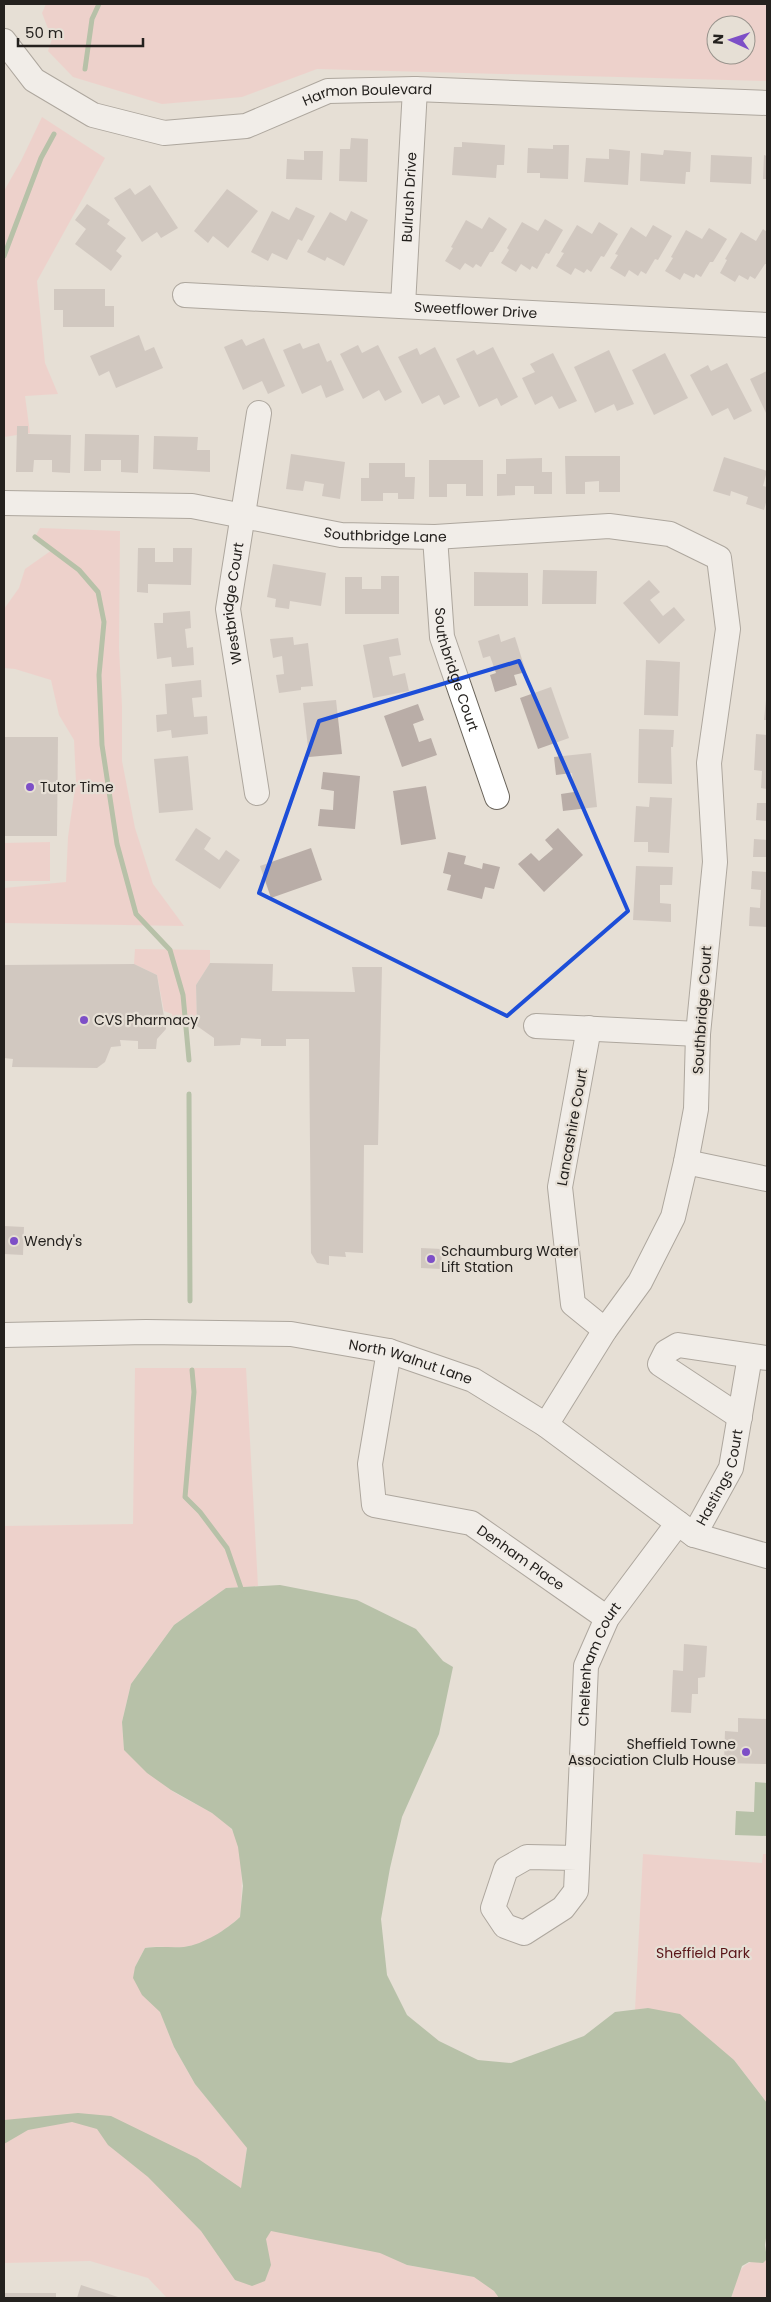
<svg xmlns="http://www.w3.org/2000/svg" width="771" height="2302" font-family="Poppins,sans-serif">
	<rect width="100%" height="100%" fill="#e6dfd5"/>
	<g fill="#f7c2bf" fill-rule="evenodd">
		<path d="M46,4h721v77l-450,-12 -75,28 -80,7 -89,-27 -25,-26 4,-12 -10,-26zM716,25h30v30h-30z"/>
		<path d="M42,117l63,41 -68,123 8,82 13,31 -33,2 5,37 -26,4v-246l17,-30z"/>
		<path d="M40,528l80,3 -1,117 3,58v55l13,67 18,56 31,42 -180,-3v-35l62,-6 2,-45 8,-56 -2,-41 -15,-25 -8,-35 -36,-11 -11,-1v-59l15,-21 6,-19 27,-19 -17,-13z"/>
		<path d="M50,842v39h-46v-38z"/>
		<path d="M135,949l75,1v13l-14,22 1,41 -23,-1 -2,-11 -8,-3 -7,-36 -23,-11z"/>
		<path d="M135,1368h111l12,218 -32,2 -52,37 -43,59 -9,38 2,28c16,13 31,28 47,40 17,12 50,23 61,40 13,19 10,65 8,87 -14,13 -35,27 -55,30 -13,2 -25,-2 -40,1l-10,19 25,44 14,36 21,37 52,63 -5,36 165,82 67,12 21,14 4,7h-332l-19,-20 -58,-17 -86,2v-737l129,-2z"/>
		<path d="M643,1854l119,9 1,-9h4v249l-33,-43 -86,-52 -13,2z"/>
		<path d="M767,2258v40h-36c10,-28 5,-34 36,-40z"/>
	</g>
	<g fill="#7f9d72">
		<path d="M280,1585l77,15 59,29 27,32 10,6 -14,67 -37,83 -12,51 -9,51 6,56 20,40 32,26 39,19 33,3 73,-27 31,-24 33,-4 32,6 54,46 33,43v128l-2,14 2,14 -4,4 -14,-1 -7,4 -11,32h-232l-5,-7 -20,-14 -67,-12 -27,-12 -109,-22 -5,8 5,26 -6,16 -13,5 -17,-6 -34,-49 -53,-54 -40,-32 -11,-16 -25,-7 -44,8 -24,14v-24l74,-7 33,3 86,42 44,30 6,-40 -52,-64 -21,-37 -14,-35 -18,-17 -9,-17 2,-11 10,-19c14,-2 26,0 39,-1 20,-3 42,-17 56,-30l3,-31 -5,-39 -6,-18 -20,-16 -41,-23 -24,-17 -23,-23 -2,-28 9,-38 43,-59 52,-37z"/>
		<path d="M755,1782l12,1v53l-32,-1 1,-24 18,1z"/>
	</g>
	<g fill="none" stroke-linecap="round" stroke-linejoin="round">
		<g stroke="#7f9d72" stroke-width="5">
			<path d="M85,69l7,-50 7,-15"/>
			<path d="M4,256l37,-98 13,-24"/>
			<path d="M35,537l44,33 19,22 6,30 -5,53 3,70 15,99 19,70 34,36 13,45 6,65"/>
			<path d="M189,1094l1,207"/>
			<path d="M192,1370l2,22 -9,105 15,15 27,36 15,43"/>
		</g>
	</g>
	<g fill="#b9ada7">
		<path d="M351,138l17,1 -1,43 -28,-1 1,-32h10z"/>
		<path d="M462,142l43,3 -1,20h-7l-1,13 -44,-3 2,-28h8z"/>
		<path d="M553,145h16l-1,34 -28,-1v-5h-13l1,-25 25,1z"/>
		<path d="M609,149l21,2 -2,34 -44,-3 2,-24 23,1z"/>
		<path d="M664,150l27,2 -1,20h-4l-1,12 -45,-3 1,-28 22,2z"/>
		<path d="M304,151h19l-1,29 -36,-1 1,-20 17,1z"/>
		<path d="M711,155l41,2 -1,27 -41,-2z"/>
		<path d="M764,155l3,1v23h-4z"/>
		<path d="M150,185l28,43 -17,10 -4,-6 -15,10 -28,-44 16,-10 5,7z"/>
		<path d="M227,189l31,22 -30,37 -15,-12 -5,7 -14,-12z"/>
		<path d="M87,204l23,16 -3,4 19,14 -10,13 6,5 -11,15 -36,-27 11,-15 -11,-9z"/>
		<path d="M296,207l19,9 -13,25 -4,-2 -11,21 -15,-7 -4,8 -17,-9 21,-41 17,9z"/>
		<path d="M351,211l17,9 -24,46 -17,-9 -2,4 -18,-9 23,-40 16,9z"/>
		<path d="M489,217l18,12 -14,23h-3l-9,15 -5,-3 -3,4 -8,-5 -5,7 -15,-9 8,-13 -2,-1 15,-27 16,9z"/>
		<path d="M545,219l18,11 -14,24 -3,-1 -9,16 -5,-3 -2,4 -9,-6 -5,8 -15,-9 8,-13 -2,-2 15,-26 16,9z"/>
		<path d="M599,222l19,12 -14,23 -3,-1 -10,16 -4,-3 -3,4 -9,-5 -4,7 -15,-9 8,-13 -3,-1 16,-27 15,9z"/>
		<path d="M653,225l19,11 -14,24 -3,-1 -9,15 -5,-3 -3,5 -9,-6 -4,7 -15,-9 8,-13 -3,-1 16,-27 15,10z"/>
		<path d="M709,228l18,11 -14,23h-3l-9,15 -5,-3 -2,4 -10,-5 -4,7 -15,-9 8,-13 -2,-1 15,-27 16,9z"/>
		<path d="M763,229l4,3v32h-2l-10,15 -5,-3 -2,4 -9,-5 -4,7 -15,-9 7,-13 -2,-1 16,-27 15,9z"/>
		<path d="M54,289h51v17h9v21h-51v-17h-9z"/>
		<path d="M139,335l6,16 9,-4 9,21 -47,20 -7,-17 -10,5 -9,-20z"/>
		<path d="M264,338l21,48 -17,8 -6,-13 -19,9 -19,-43 18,-8 4,7z"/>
		<path d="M300,343l3,6 16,-6 8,19 4,-2 13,30 -18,8 -5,-13 -19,9 -19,-44z"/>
		<path d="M358,345l4,8 16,-8 24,47 -17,9 -6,-11 -16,9 -23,-45z"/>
		<path d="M435,347l25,50 -16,8 -5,-10 -17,9 -24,-47 19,-9 3,7z"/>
		<path d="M493,347l25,50 -17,9 -4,-8 -18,9 -23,-48 18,-9 3,5z"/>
		<path d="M609,350l25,54 -17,7 -3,-7 -19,9 -21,-46z"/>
		<path d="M553,353l24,48 -18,8 -7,-13 -17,9 -13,-27 13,-6 -5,-8z"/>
		<path d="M665,353l23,45 -34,17 -22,-45z"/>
		<path d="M727,363l25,48 -18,9 -6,-12 -16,8 -22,-41 18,-10 3,6z"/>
		<path d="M767,371v44l-17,-36z"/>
		<path d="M17,426h11v8l43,1 -1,38 -18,-1v-12h-18l-1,12h-17z"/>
		<path d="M85,434l54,1 -1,38 -17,-1v-12h-20v11h-17z"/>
		<path d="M154,436l44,1 -1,13h13v22l-57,-3z"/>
		<path d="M291,454l54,8 -5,37 -18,-3 2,-12 -19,-3 -2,10 -17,-2z"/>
		<path d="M565,456h55v36h-21v-11l-14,1v12h-19z"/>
		<path d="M724,457l43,14 -4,15 4,1v12l-3,11 -18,-6 2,-7 -17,-6 -1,5 -17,-5z"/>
		<path d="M542,458v14h10v22h-18v-8h-19v9l-18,1v-22h9v-15z"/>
		<path d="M429,460h54v36h-17v-12h-19v13h-18z"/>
		<path d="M369,463h36v14h10l-1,22h-16v-6h-15v8h-22v-23h8z"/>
		<path d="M138,548h17v14h18v-14h19l-1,37 -43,-1v9l-11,-1z"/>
		<path d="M273,564l53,9 -5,33 -31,-5 -1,8 -14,-2 1,-8 -9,-2z"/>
		<path d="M543,570l54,1 -1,33h-54z"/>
		<path d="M474,572l54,1v33h-54z"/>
		<path d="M381,576h18v38h-54v-37h17v12h19z"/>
		<path d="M649,580l11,12 -10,8 13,16 11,-9 11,13 -26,24 -36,-41z"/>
		<path d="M190,611l1,17 -6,1 2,19 6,-1 1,18 -22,2 -1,-10 -14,2 -3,-36h9v-10z"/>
		<path d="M499,634l2,8 14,-5 11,35 -12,3 3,10 -22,7 -5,-17 6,-2 -6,-17 -7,2 -5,-17z"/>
		<path d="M293,637l1,8 14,-2 5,43 -12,1v3l-22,3 -3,-18 8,-1 -2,-18 -9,2 -3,-19z"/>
		<path d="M398,638l3,17 -12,2 4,19 12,-3 4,18 -36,7 -10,-53z"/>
		<path d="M646,660l34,2 -2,54 -34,-1z"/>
		<path d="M201,680l1,17 -10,1 2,19 13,-1 1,18 -36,4 -1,-8 -14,2 -1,-17 11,-1 -2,-30z"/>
		<path d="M551,687l18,51 -31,11 -18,-51z"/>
		<path d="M336,700l6,54 -33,3 -6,-54z"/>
		<path d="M766,700h1v20h-3z"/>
		<path d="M418,704l6,16 -11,4 6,18 12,-4 6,17 -35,12 -18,-51z"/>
		<path d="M639,729l35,1 -1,17h-2l1,37 -34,-1z"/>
		<path d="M756,734l11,1v54l-6,-1 1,-17 -8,-1z"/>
		<path d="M4,737h54l-1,99h-53z"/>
		<path d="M591,753l6,54 -34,4 -2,-17 13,-2 -2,-19 -16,2 -2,-18z"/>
		<path d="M188,756l5,54 -34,3 -5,-54z"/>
		<path d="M323,772l37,4 -5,53 -37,-3 2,-17 13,1 1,-19 -13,-2z"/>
		<path d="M426,786l10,53 -35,6 -8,-54z"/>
		<path d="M650,797l22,1 -3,55 -21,-1v-10h-14l2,-36 13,1z"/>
		<path d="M757,803h10v18l-11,-1z"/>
		<path d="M196,828l15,10 -7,11 15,11 7,-10 14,10 -20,29 -45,-29z"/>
		<path d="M558,828l25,27 -39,37 -26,-28 13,-11 8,8 14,-12 -8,-9z"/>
		<path d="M754,839l13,1v17h-14z"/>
		<path d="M311,848l11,32 -51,18 -11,-32z"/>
		<path d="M448,852l18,4 -2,8 18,5 1,-6 17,4 -6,22 -9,-2 -3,12 -35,-9 4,-15 -8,-2z"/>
		<path d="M636,866l37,1 -1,18h-12v18l11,1v18l-38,-2z"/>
		<path d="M752,871l15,1v55l-18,-1 1,-19 10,1 1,-18 -10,-1z"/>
		<path d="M210,963l63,1 -1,27 83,1 -3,-25h30l-4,178h-14l-1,108 -18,-1 1,5 -17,-1v9l-12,-2 -6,-10 -2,-214h-23v7h-25v-7l-20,-1 -1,7 -26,1v-8l-17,-12 -1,-41z"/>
		<path d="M134,964l23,11 9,54 -9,10 -1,10h-18v-8l-18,-1 1,6 -10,1 -6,15 -8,6 -85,-1 1,-8 -9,-1v-93z"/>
		<path d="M4,1226l20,1 -1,28 -19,-1z"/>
		<path d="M421,1248l21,1 -1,20 -20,-1z"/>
		<path d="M684,1644l23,2 -2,31 -7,1v16h-6l-1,19 -20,-1 2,-42 10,1z"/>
		<path d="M738,1718l29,1v45l-43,-1 1,-32 13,1z"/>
		<path d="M81,2285l40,13h-44z"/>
		<rect x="4" y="2293" width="52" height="5"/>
	</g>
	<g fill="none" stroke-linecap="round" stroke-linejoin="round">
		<g stroke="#6a645b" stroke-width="26">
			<g id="minor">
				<path id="s1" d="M4,41l30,39 59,35 71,18 82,-7 82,-35 87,-2 352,14"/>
				<path id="s2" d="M185,295l582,30"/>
				<path id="s3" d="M403,305l12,-216"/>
				<path id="s4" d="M4,503l188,3 149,29 94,2 174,-11 61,8 49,24 9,71 -19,134 6,99 -17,172 -2,75 -10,53 -13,55 -33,65 -35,48 -59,95"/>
				<path id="s5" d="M435,537l7,100 55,160"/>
				<path id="s6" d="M257,793l-29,-184 31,-196"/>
				<path d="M536,1026l162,8"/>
				<path d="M589,1028l-29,159 13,117 32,26"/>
				<path d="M686,1162l81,17"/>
				<path id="s7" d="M4,1335l142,-3 145,2 98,17 84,29 73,45 148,110 73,21"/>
				<path id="s8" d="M389,1351l-19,113 4,41 97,18 136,95"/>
				<path d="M740,1417l-80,-53 6,-12 12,-7 89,13"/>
				<path id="s9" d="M694,1535l37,-67 19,-112"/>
				<path id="s10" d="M577,1858l-50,-1 -21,12 -13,39 12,18 19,7 39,-25 13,-17 10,-225 21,-48 71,-95"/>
			</g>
		</g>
		<use href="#minor" stroke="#fff" stroke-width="24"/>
	</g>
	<path d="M0 0H771V2302H0ZM519,661l109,250 -121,105 -248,-123 60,-172z" fill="#e6dfd5" fill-opacity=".55" fill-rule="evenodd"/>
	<path fill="none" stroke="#1d4ed8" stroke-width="4" stroke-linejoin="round" d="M519,661l109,250 -121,105 -248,-123 60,-172z"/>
	<g fill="#7d4fc7" stroke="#e6dfd5" stroke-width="2">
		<circle cx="30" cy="787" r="5"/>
		<circle cx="84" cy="1020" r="5"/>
		<circle cx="14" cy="1241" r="5"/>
		<circle cx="431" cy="1259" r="5"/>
		<circle cx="746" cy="1752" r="5"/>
	</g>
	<g text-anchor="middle" stroke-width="4.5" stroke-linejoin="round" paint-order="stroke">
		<g font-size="14" fill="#24211e" stroke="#e6dfd5">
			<text dy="5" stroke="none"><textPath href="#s1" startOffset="401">Harmon Boulevard</textPath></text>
			<text dy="5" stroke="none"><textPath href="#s3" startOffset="108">Bulrush Drive</textPath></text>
			<text dy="5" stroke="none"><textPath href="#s2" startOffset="291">Sweetflower Drive</textPath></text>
			<text dy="5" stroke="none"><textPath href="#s4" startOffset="384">Southbridge Lane</textPath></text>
			<text dy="5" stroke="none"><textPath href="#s6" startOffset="192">Westbridge Court</textPath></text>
			<text dy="5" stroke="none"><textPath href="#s5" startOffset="135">Southbridge Court</textPath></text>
			<text transform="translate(702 1010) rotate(-86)" y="5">Southbridge Court</text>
			<text transform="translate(572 1127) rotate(-80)" y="5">Lancashire Court</text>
			<text dy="5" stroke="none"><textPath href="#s7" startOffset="410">North Walnut Lane</textPath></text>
			<text dy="5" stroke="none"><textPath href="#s9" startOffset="64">Hastings Court</textPath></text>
			<text dy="5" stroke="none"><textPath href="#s8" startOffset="315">Denham Place</textPath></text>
			<text dy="5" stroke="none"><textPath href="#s10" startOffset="455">Cheltenham Court</textPath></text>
		</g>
		<g font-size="14" fill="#24211e" stroke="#e6dfd5" text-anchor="start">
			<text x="40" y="792">Tutor Time</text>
			<text x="94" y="1025">CVS Pharmacy</text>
			<text x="24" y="1246">Wendy's</text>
			<text x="441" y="1256">Schaumburg Water<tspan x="441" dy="16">Lift Station</tspan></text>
			<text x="736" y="1749" text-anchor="end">Sheffield Towne<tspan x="736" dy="16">Association Clulb House</tspan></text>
		</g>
		<g font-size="14" fill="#5a1518" stroke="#e6dfd5">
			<text x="703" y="1958">Sheffield Park</text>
		</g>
	</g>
	<rect width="771" height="2302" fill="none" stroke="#24211e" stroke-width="10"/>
	<g transform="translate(731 40) rotate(273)"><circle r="24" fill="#e6dfd5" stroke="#98938c"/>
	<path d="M0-4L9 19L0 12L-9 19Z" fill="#7d4fc7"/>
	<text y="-8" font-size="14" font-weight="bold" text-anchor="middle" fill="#24211e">N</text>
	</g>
	<path d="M18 38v8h125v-8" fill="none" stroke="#24211e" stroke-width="2.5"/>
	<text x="25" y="38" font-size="15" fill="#24211e" stroke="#e6dfd5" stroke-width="4" paint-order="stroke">50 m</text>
</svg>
